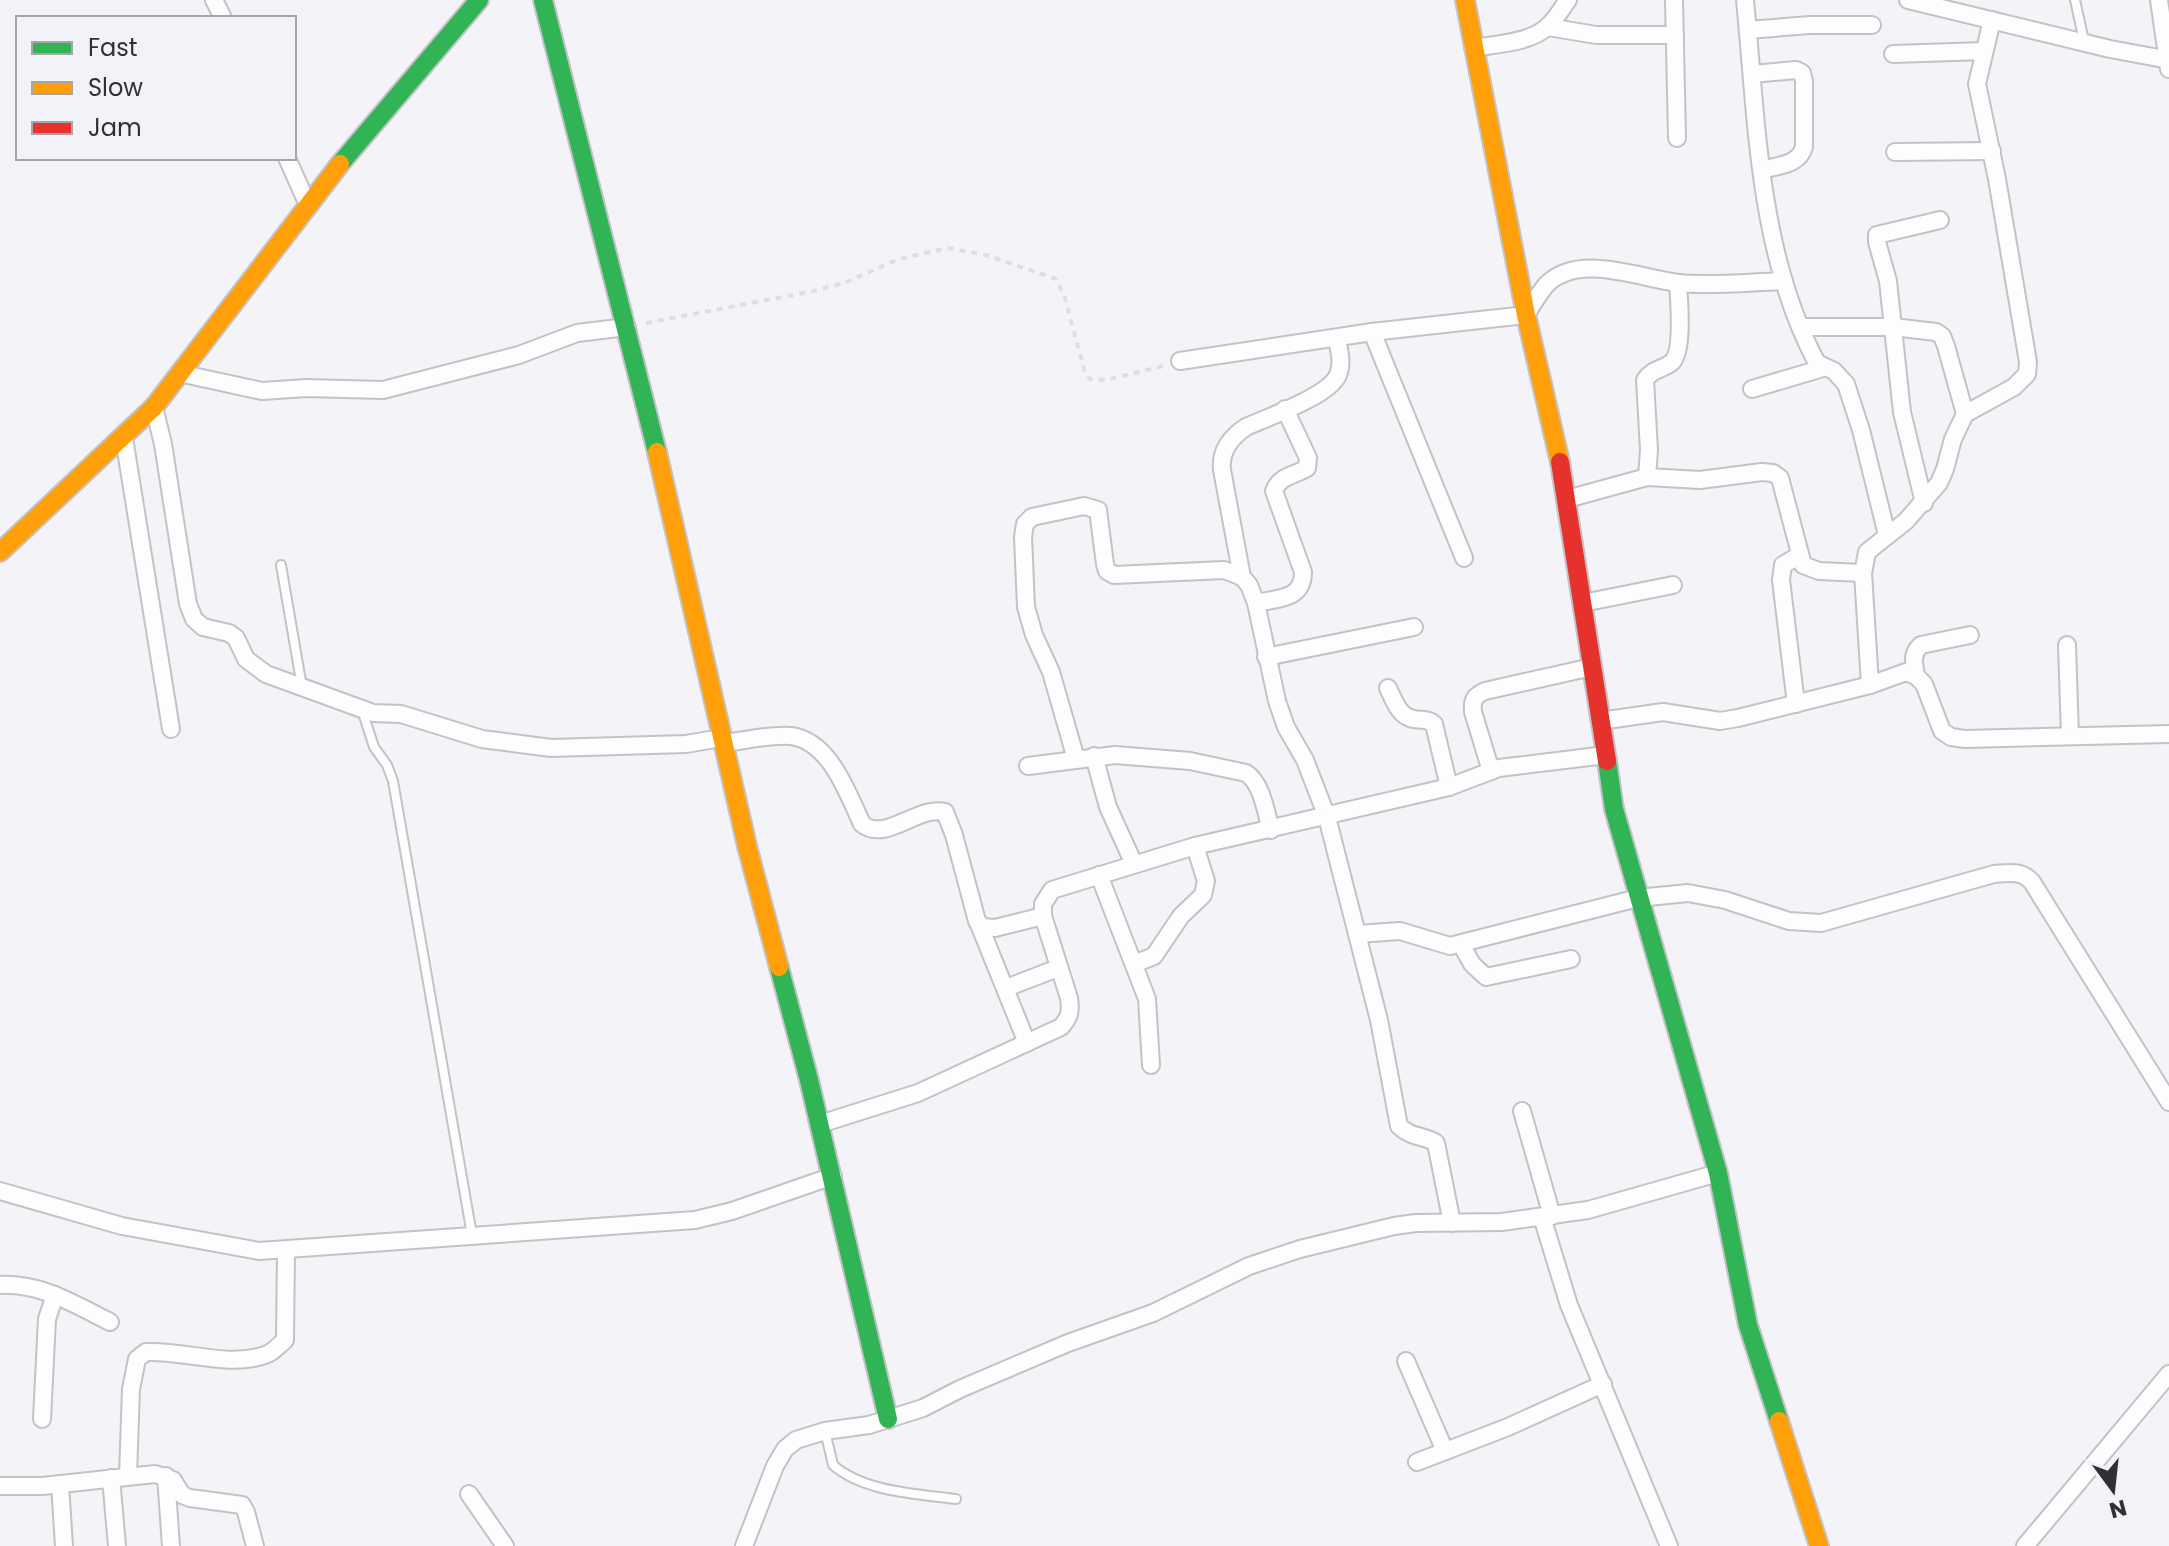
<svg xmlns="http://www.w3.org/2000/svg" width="2169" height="1546" font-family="Poppins,sans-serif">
	<rect width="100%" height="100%" fill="#f3f3f8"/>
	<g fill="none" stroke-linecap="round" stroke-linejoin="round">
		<g stroke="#c3c3c6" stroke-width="12">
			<g id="lane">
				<path d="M2075,0l9,41"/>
				<path d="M281,565l21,122"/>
				<path d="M362,710l12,37 13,18 6,16 79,454"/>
				<path d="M825,1431l8,34c31,27 84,29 123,34"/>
			</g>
		</g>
		<g stroke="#c3c3c6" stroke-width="20">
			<g id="street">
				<path d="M214,0l9,18"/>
				<path d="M1674,0l3,138"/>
				<path d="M1745,0c12,122 13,253 72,363l17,8 12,13 15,46 26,105"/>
				<path d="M1908,0l202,49 59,11"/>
				<path d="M2159,0l10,69"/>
				<path d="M1548,27l48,8h79"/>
				<path d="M1748,30l62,-5h62"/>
				<path d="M1473,48c23,-4 58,-5 75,-22 8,-7 14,-18 20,-26"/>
				<path d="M1893,54l91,-3"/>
				<path d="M1752,74l44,-4 6,3 2,8v66c-5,18 -25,18 -42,23"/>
				<path d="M1895,152l97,-1"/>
				<path d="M287,158l21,47"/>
				<path d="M1801,327h92l43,5 6,4 4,10 19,68"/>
				<path d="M1372,332l92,226"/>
				<path d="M1180,361l192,-29 154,-17c6,-10 13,-22 21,-31 33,-32 94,-5 132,-1 34,3 71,-1 105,-2"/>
				<path d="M179,373l83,18 44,-3 77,2 136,-35 58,-22 50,-6"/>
				<path d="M1752,389l71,-21"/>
				<path d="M154,407l9,37 25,160 6,15 9,8 26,6 7,5 10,21 20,15 107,39 28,1 81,25 69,9 135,-4 35,-6"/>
				<path d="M124,438l47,291"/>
				<path d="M1647,477l2,-27 -4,-70c7,-11 16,-10 26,-17 13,-10 8,-64 7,-80"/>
				<path d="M1567,499l80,-22 53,3 62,-8 11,1 7,5 23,87 16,6 44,2"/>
				<path d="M1924,503l-22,-91 -14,-131 -11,-39v-7l63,-15"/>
				<path d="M1242,577l-20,-107c-2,-19 9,-33 24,-43 22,-10 83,-31 92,-52 5,-12 1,-25 -1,-37"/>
				<path d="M1256,603c22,-5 47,-3 47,-31l-29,-81c6,-16 20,-15 33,-23l1,-10 -23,-49"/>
				<path d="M1583,603l90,-18"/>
				<path d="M2067,645l3,91"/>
				<path d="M1266,657l148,-30"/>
				<path d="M1916,676c-2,-13 -5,-22 5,-31l49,-10"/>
				<path d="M1870,685l-7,-112 4,-21 39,-31 33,-38 6,-14 8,-30 12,-25 49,-27 13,-13 1,-12 -31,-183 -20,-95 15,-64"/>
				<path d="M1388,688c6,12 11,29 26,31 9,2 12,-1 20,5l15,63"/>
				<path d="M1796,704l-15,-124 2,-15 17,-10"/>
				<path d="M1600,721l63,-9 57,9 18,-3 132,-33 36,-13 10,4 8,8 18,47 9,6 14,2 204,-5"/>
				<path d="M723,743c21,-2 46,-9 68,-7 39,5 57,58 71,88 24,19 56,-19 83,-12l9,23 23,86 5,6 13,1 48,-12"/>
				<path d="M1094,756l14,51 26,57"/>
				<path d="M1076,759l-25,-87 -17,-37 -8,-28 -3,-70 2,-13 7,-7 52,-11 14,4 7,54 2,7 7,4 110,-5 18,7 7,8 7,18 21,98 9,26 19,33 22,57 52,203 20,106c12,12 25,9 37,17l16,80"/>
				<path d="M1028,766l87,-11 75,6 56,12c16,10 20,40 25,57"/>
				<path d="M1491,771l-18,-59c-1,-12 1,-16 12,-21l107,-24"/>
				<path d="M1099,875l48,124 4,66"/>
				<path d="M978,922l49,121"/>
				<path d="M1357,934l43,-3 50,15 188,-48 50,-5 37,7 64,21 32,2 173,-49c15,-1 27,-4 38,8l137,220"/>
				<path d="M1461,944l11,20 14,13 85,-18"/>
				<path d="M1134,964l20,-8 27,-40 22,-21 3,-14 -11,-35"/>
				<path d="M1006,988l52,-20"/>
				<path d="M1522,1111l30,105"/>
				<path d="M820,1124l98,-31 143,-66c9,-10 10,-16 8,-29l-26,-82v-12l9,-14 143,-44 254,-59 50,-19 107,-13"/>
				<path d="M0,1191l122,35 137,25 436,-31 37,-9 101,-35"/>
				<path d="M1542,1217l27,88 100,241"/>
				<path d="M0,1285c41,-2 74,19 110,37"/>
				<path d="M1406,1361l39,90"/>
				<path d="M42,1419l5,-100 8,-24"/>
				<path d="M1417,1462l91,-35 95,-43"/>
				<path d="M128,1476l3,-87 6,-30 9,-7c39,-2 81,16 119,3 8,-2 14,-10 20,-15l1,-89"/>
				<path d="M166,1476l5,70"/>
				<path d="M111,1478l6,68"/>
				<path d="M60,1484l4,62"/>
				<path d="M0,1486h42l113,-12 18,6 9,15 8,3 52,7 4,7 9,34"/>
				<path d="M469,1494l36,52"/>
				<path d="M744,1546l31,-80 10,-17 11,-9 29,-9 44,-6 54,-17 37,-19 108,-46 85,-30 96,-47 51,-17 94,-23 22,-3 86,-1 86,-12 130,-37"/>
				<path d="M2025,1546l144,-172"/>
			</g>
		</g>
		<g stroke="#c3c3c6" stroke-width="22">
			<g id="fast">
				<path d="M543,0l114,452"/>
				<path d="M340,164l139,-164"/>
				<path d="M1607,761l7,48 104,364 30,152 31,96"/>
				<path d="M779,967l30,113 79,339"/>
			</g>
		</g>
		<g stroke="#c3c3c6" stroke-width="22">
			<g id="slow">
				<path d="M1465,0l61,315 34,147"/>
				<path d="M657,452l90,394 32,121"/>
				<path d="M0,552l154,-145 186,-243"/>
				<path d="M1779,1421l40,125"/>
			</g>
		</g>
		<g stroke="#c3c3c6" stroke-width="22">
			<path id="jam" d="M1560,462l47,299"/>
		</g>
		<path stroke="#dfdfe0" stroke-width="4" stroke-dasharray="6 6" stroke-linecap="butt" d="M646,323l168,-32 30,-8 55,-24 49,-11 38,7 70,24 9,19 20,75 5,6 16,1 57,-14"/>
		<use href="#lane" stroke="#fdfdfe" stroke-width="8"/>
		<use href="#street" stroke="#fdfdfe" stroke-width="16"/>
		<use href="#fast" stroke="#30b455" stroke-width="18"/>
		<use href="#slow" stroke="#ff9f0a" stroke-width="18"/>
		<use href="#jam" stroke="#e5322d" stroke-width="18"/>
	</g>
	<rect x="16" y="16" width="280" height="144" fill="#f2f2f9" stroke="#a5a5aa" stroke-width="2"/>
	<rect x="32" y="42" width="40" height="12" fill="#30b455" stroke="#a5a5aa" stroke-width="2"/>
	<text x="88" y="56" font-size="24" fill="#313133">Fast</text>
	<rect x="32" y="82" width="40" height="12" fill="#ff9f0a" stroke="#a5a5aa" stroke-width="2"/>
	<text x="88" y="96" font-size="24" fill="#313133">Slow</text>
	<rect x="32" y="122" width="40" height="12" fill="#e5322d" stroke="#a5a5aa" stroke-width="2"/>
	<text x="88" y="136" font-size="24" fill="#313133">Jam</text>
	<g transform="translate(2113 1490) rotate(165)" stroke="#f2f2f9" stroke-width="6" paint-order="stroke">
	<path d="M0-6L14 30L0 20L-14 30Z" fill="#313133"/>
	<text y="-12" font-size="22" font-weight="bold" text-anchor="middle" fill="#313133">N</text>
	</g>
</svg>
